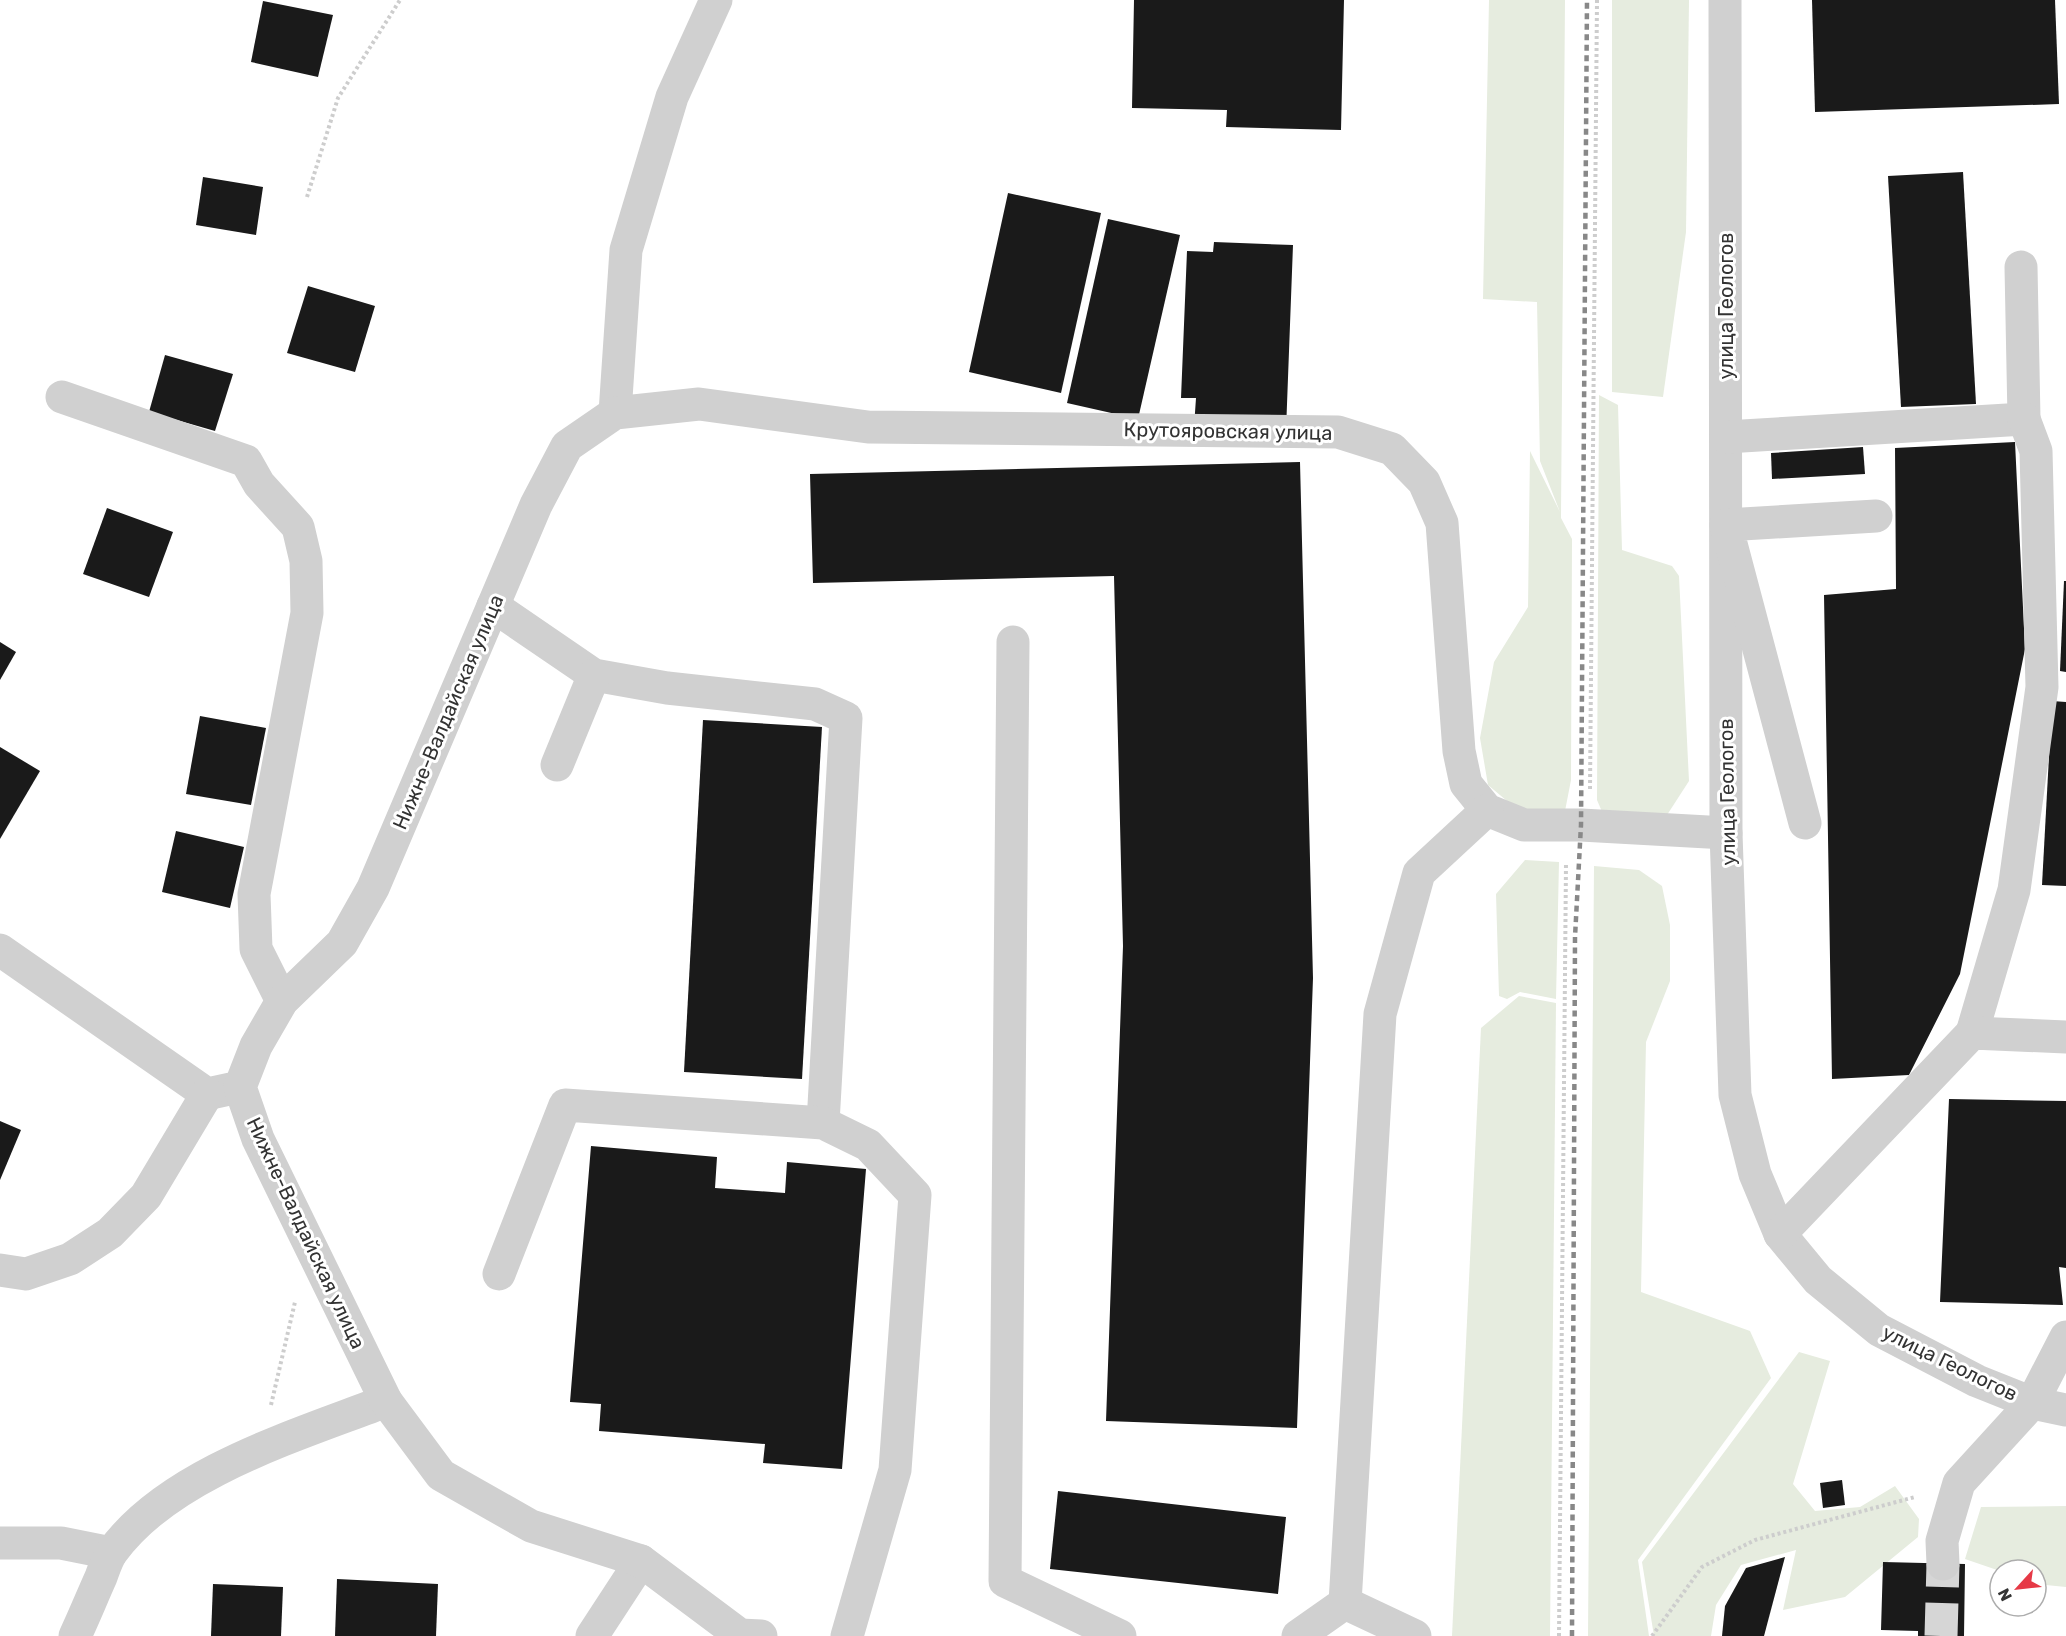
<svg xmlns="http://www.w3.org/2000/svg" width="2066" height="1636" font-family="Rubik,sans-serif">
	<rect width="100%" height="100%" fill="#fff"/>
	<g fill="#e6ecdf">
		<path d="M1489,0h76l-4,518 11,21 -1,241 -6,31h-46l-31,-26 -8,-47 14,-76 34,-55 2,-156 30,61 -20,-51 -3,-159 -54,-3z"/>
		<path d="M1612,0h77l-3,232 -23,165 -51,-5z"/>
		<path d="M1599,395l19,10 4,145 50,16 7,10 10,205 -22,34 -64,-1 -6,-14z"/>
		<path d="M1525,860l34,2 -3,137 -36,-7 -13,7 -8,-3 -3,-102z"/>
		<path d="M1594,866l45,4 23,16 8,39v56l-24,61 -5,250 109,39 21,47 -133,182 11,76h-61z"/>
		<path d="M1519,996l37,7 -6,633h-98l29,-608z"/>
		<path d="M1799,1352l31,9 -37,123 22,27 45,-4 35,-21 24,33 -1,18 -73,60 -62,13 13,-60 -55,15 -25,40 -5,31h-57l-12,-74z"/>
		<path d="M2066,1506v81l-30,-3v-14l-36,1 -35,-12 16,-52z"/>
	</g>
	<g fill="#1a1a1a">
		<path d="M1134,0h210l-3,130 -115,-3 1,-17 -95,-2z"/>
		<path d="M1812,0h243l4,104 -244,8z"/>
		<path d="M263,1l70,14 -15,62 -67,-15z"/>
		<path d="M1963,172l13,232 -75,3 -13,-231z"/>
		<path d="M203,177l60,10 -7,48 -60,-10z"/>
		<path d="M1008,193l93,20 -40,180 -92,-21z"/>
		<path d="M1108,219l72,16 -42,184 -71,-16z"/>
		<path d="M1214,242l79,3 -7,186 -92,-4 2,-29h-15l6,-147 26,1z"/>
		<path d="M308,286l67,20 -20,66 -68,-19z"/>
		<path d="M165,355l68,19 -18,57 -66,-19z"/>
		<path d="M2015,442l10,207 -65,325 -51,101 -77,4 -8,-484 72,-6 -1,-141z"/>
		<path d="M1863,447l2,27 -93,5 -1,-26z"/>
		<path d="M1300,462l13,516 -16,450 -191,-7 17,-475 -9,-370 -301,7 -3,-109z"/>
		<path d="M107,508l66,24 -24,65 -66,-23z"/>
		<path d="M2064,581h2v91l-6,-1z"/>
		<path d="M0,642l16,10 -16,28z"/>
		<path d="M2052,701l14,1v184l-24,-1z"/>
		<path d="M200,716l66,12 -15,77 -65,-11z"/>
		<path d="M703,720l119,7 -20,352 -118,-7z"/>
		<path d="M0,747l40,24 -40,68z"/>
		<path d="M176,831l68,16 -14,61 -68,-16z"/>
		<path d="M1949,1099l117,2v167l-7,-1 4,38 -123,-3z"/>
		<path d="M0,1121l21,9 -21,50z"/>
		<path d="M591,1146l126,11 -2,31 70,5 2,-31 79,7 -24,300 -79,-6 2,-19 -166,-13 2,-27 -31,-2z"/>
		<path d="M1842,1480l3,25 -22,3 -3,-25z"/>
		<path d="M1058,1491l228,26 -8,77 -228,-25z"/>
		<path d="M1785,1557l-21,79h-42l3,-30 21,-38z"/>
		<path d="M1883,1562l82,2 -1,72h-46v-5l-37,-1z"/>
		<path d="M337,1579l101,5 -2,52h-101z"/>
		<path d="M213,1584l70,3 -2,49h-70z"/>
	</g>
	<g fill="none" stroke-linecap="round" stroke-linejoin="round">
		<path stroke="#d6d6d6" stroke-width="33" stroke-dasharray="33 16" stroke-linecap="butt" d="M1941,1636l2,-72"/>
		<g stroke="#cdcdcd" stroke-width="4" stroke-dasharray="3 3" stroke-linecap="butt">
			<path d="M307,197l31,-99 62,-98"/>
			<path d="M1590,789l7,-789"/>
			<path d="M271,1405l24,-103"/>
			<path d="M1559,1636l7,-773"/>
			<path d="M1652,1636l50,-69 53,-27 160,-43"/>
		</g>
		<g stroke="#d0d0d0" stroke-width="33">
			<path d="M1725,0l1,833 9,262 20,79 25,60 38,46 61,50 98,51 55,22 34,7"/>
			<path d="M62,397l184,64 13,23 39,43 8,34 1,52 -53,281 2,55 26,52"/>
			<path d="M615,413l11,-163 46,-153 44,-97"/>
			<path d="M1726,437l298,-18 -3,-152"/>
			<path d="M493,606l101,69 73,13 148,16 31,14 -23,405"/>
			<path d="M1013,642l-8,939 115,55"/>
			<path d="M557,765l37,-90"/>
			<path d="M1805,823l-79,-298 150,-9"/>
			<path d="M0,950l207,144 23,-5"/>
			<path d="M1972,1033l42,-143 28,-203 -6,-236 -12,-32"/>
			<path d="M1780,1234l192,-201 94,4"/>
			<path d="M0,1270l26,4 44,-15 40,-26 36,-37 61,-102"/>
			<path d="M499,1274l66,-169 258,18 45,22 47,50 -20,275 -48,166"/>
			<path d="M0,1543h61l50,10"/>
			<path d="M1943,1564l-1,-23 17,-58 73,-80 34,-66"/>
			<path d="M1345,1603l70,33"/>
			<path d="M75,1636c9,-19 17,-39 26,-59 3,-8 6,-18 11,-25 57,-79 186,-117 274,-151"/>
			<path d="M592,1636l49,-75"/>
			<path d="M761,1636l-21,-1 -99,-74 -110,-35 -90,-51 -55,-74 -128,-262 -18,-52 16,-41 26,-45 60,-58 31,-55 163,-383 31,-59 48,-33 84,-9 169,23 470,5 54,17 32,33 18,41 17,228 7,33 21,26 37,15h57l145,8"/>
			<path d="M1298,1636l47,-33 35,-589 39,-141 68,-63"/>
		</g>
		<path stroke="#888" stroke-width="4.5" stroke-dasharray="6 4.5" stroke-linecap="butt" d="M1572,1636l3,-699 6,-112 6,-825"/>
	</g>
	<g text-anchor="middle" stroke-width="6" stroke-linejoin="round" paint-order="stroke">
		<g font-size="20" fill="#333" stroke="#fff">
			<text transform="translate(1726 306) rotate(-90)" y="7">улица Геологов</text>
			<text transform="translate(1228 431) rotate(1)" y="7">Крутояровская улица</text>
			<text transform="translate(448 712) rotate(-67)" y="7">Нижне-Валдайская улица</text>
			<text transform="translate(1727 792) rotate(-91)" y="7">улица Геологов</text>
			<text transform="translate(306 1233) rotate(65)" y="7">Нижне-Валдайская улица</text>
			<text transform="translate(1950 1363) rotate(26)" y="7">улица Геологов</text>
		</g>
	</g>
	<g transform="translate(2018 1588) rotate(243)"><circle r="28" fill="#ffffff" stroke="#adadad" stroke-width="1.5"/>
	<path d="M0-4.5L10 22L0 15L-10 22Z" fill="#e63946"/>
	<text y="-9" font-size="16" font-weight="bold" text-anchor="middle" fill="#333333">N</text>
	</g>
</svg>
